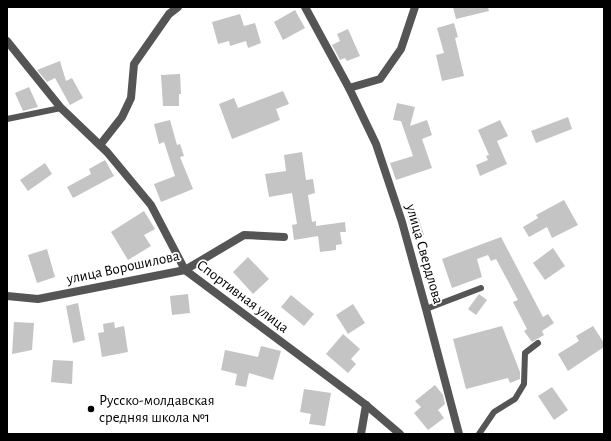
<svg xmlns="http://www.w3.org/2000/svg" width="611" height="441" font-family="'Alegreya Sans',sans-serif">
	<rect width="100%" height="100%" fill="#fff"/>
	<g fill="#c4c4c4">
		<path d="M453,7h35l1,4 -33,8z"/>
		<path d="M295,10l10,18 -22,12 -9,-18z"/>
		<path d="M240,14l4,12 11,-3 6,20 -13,5 -2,-7 -16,5 -1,-5 -11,3 -6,-22z"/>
		<path d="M454,23l4,14 -3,1 9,38 -22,5 -6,-26 8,-2 -7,-25z"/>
		<path d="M348,29l12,27 -13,5 -2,-3 -5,2 -8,-15 8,-4 -3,-7z"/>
		<path d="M60,61l6,20 6,-3 11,20 -13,7 -15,-27 -8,4 -10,-12z"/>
		<path d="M180,74l1,20h-2v12h-16l-2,-31z"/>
		<path d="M29,87l9,20 -15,4 -8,-18z"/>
		<path d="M283,91l6,13 -13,5 4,11 -48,19 -13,-35 15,-6 4,10z"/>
		<path d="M397,103l18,4 -5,19 17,-6 5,15 -10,4 10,29 -36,12 -6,-17 23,-7 -12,-35 -8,-1z"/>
		<path d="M568,117l4,12 -36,14 -5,-12z"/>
		<path d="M170,120l7,25 3,-1 4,12 -4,1 13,32 -32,13 -7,-18 21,-8 -11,-34 -5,2 -5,-20z"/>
		<path d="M500,120l8,16 -11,5 10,23 -27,12 -4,-11 12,-5 -2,-4 3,-1 -11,-25z"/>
		<path d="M302,152l4,28 7,-1 2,14 -7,2 4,27 4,-1v5l29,-4 1,10h-6l2,12 -6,1v5l-16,2 -2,-16 -24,4 -2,-15 5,-1 -5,-31 -23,4 -4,-23 21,-3 -2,-16z"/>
		<path d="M105,160l9,16 -41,22 -6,-11 24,-13 -2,-5z"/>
		<path d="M45,163l7,11 -24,17 -8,-11z"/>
		<path d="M564,200l14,25 -26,13 -5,-11 -18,10 -6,-10 15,-9 -2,-3z"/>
		<path d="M144,211l11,18 -11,6 7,11 -23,14 -17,-28z"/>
		<path d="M417,213l7,22 -10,4 -7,-23z"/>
		<path d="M501,237l42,80 5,-3 6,9 -12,8 2,4 -12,7 -8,-11 3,-2 -14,-27 5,-2 -22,-41 -5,2 -3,-6 -11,4 5,18 -30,11 -10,-29z"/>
		<path d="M553,248l12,18 -20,14 -12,-17z"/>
		<path d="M47,249l8,28 -18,6 -9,-28z"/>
		<path d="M248,257l21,22 -16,15 -20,-22z"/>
		<path d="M188,294l2,19 -18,2 -2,-19z"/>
		<path d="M479,294l8,6 -11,15 -8,-6z"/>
		<path d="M291,295l23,19 -10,12 -23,-19z"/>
		<path d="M78,303l7,37 -12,3 -7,-37z"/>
		<path d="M353,304l12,19 -17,11 -12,-19z"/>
		<path d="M14,322l20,1 -2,27 -20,4z"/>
		<path d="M114,322l1,6 9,-2 4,26 -26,5 -4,-24 6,-1 -1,-8z"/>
		<path d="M502,326l18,46v7l-10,4 -2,-5 -42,11 -13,-50z"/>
		<path d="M593,326l11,17v4l-36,24 -10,-17 21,-13 -3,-5z"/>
		<path d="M343,334l17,15 -9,10 5,5 -8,9 -22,-19z"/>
		<path d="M261,346l20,5 -8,29 -24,-7 -3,14 -11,-2 2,-11 -16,-4 4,-20 33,7z"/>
		<path d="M53,360l20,1 -1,23 -21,-2z"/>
		<path d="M435,385l8,10 2,9 -7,6 6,8 -16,12 -14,-17 7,-6 -6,-6z"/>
		<path d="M552,387l16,23 -14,10 -16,-24z"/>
		<path d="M304,389l27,4 -6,33 -16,-2 2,-10 -11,-2z"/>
	</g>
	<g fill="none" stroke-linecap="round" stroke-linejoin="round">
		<g stroke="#555" stroke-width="6">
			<path d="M7,119l54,-11"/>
			<path d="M426,309l55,-21"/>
			<path d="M479,434l15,-22 21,-13 9,-15 1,-31 13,-10"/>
		</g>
		<g stroke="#555" stroke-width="8">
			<path d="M305,7l44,81 27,56 26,78 24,87 33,125"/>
			<path d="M7,41l54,67 46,44 44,53 34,65 181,135 34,29"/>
			<path d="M349,88l31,-9 21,-30 14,-42"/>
			<path d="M100,145l22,-28 9,-19 3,-34 35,-50 9,-7"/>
			<path d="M7,296l31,3 147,-29 59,-35 40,2"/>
			<path d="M361,434l5,-29"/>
		</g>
	</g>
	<circle fill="#000" stroke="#fff" stroke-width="1.5" cx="91" cy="409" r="4"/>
	<g text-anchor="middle" stroke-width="3.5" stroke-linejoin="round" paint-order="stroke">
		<g font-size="15" fill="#000" stroke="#fff">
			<text transform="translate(425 254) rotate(74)" y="5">улица Свердлова</text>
			<text transform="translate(123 267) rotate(-12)" y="5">улица Ворошилова</text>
			<text transform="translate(243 296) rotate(37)" y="5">Спортивная улица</text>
		</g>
		<g font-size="15" fill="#000" stroke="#fff" text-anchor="start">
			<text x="99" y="405">Русско-молдавская<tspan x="99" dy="17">средняя школа №1</tspan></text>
		</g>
	</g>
	<rect width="611" height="441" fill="none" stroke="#000000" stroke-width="16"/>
</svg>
